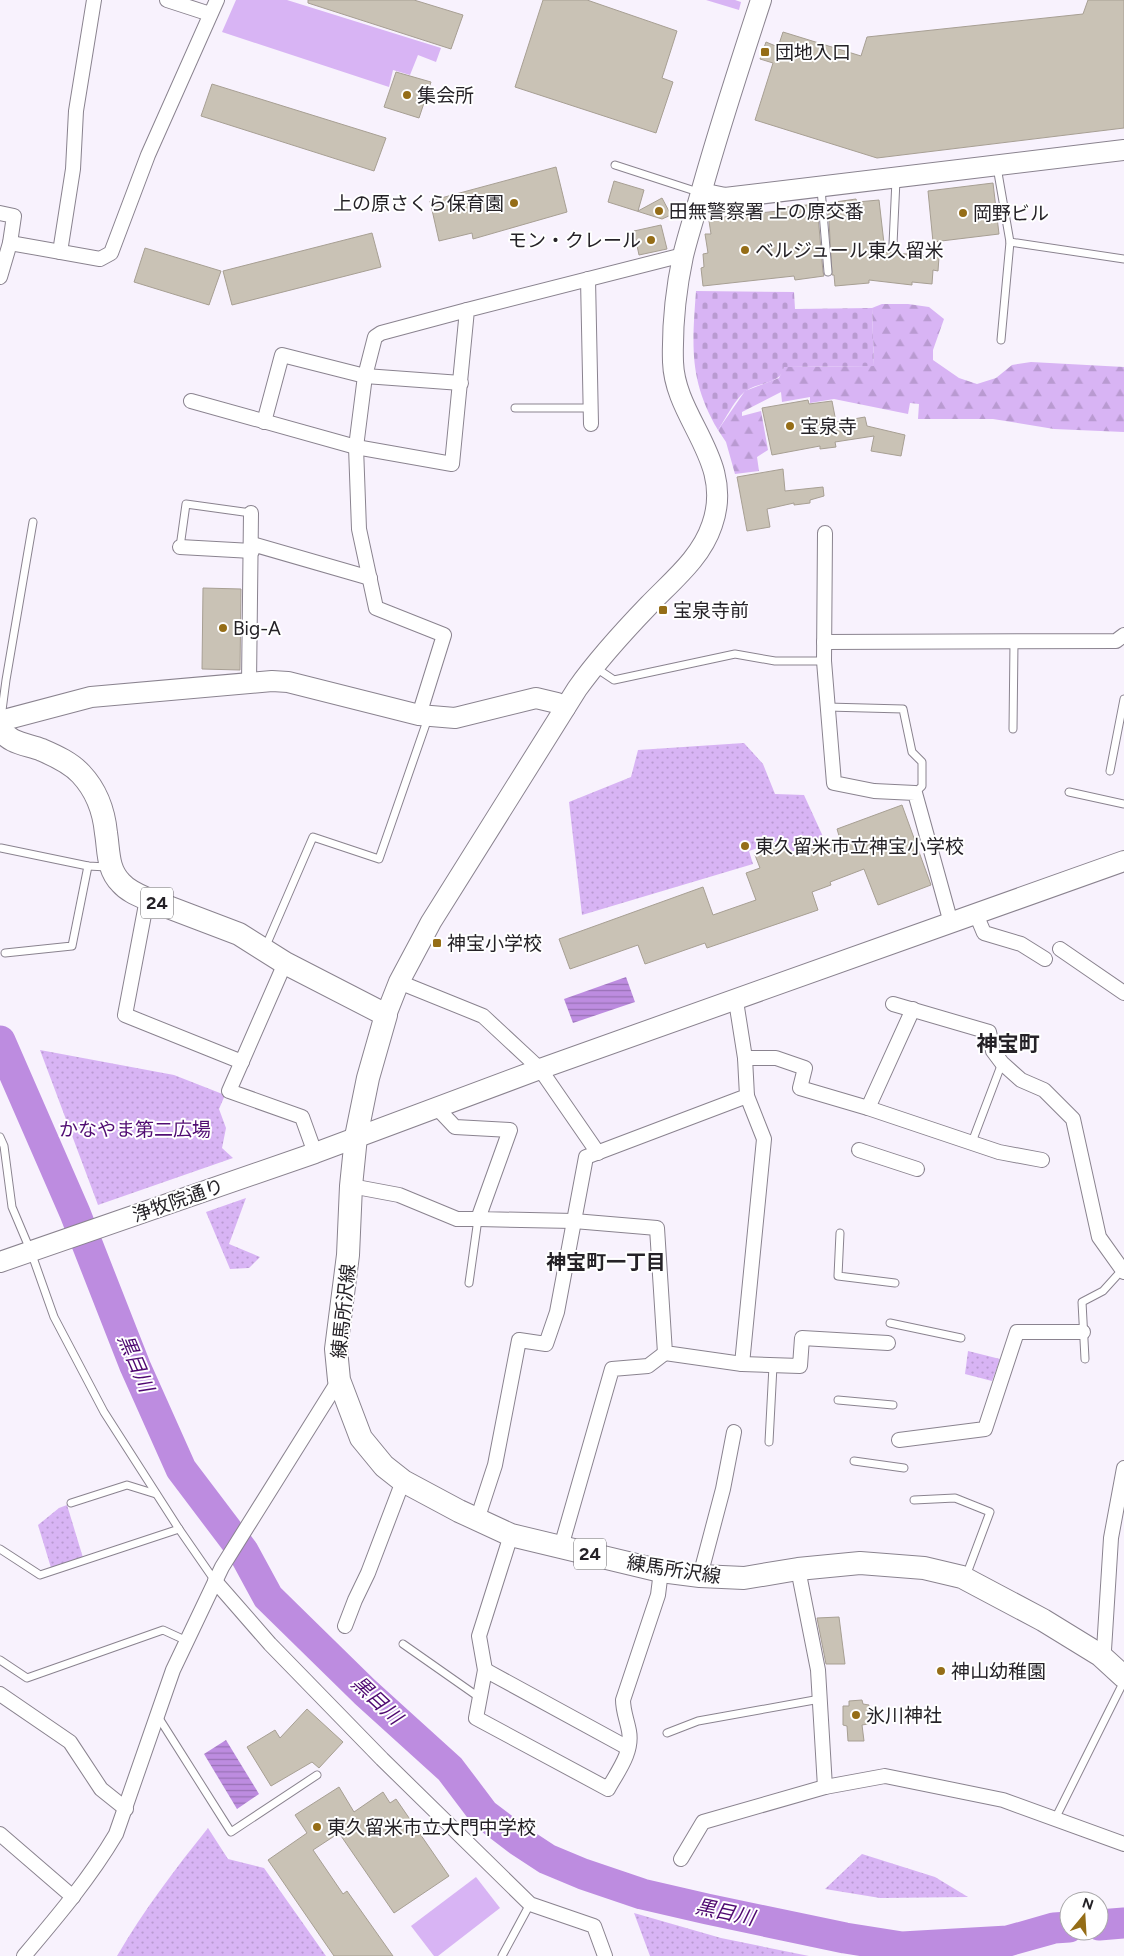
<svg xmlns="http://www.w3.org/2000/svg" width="1124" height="1956" font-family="Figtree,'Noto Sans JP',sans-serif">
	<defs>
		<pattern id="forest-firs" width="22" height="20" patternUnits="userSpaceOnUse" patternTransform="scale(1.25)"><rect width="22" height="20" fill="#d8b4f4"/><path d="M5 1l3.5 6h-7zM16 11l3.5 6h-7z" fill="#b99ad1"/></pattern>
		<pattern id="cemetery-stones" width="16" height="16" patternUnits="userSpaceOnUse" patternTransform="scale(1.25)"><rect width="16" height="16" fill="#d8b4f4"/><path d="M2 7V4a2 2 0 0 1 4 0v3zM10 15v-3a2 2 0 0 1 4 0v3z" fill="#b99ad1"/></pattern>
		<pattern id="park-dots" width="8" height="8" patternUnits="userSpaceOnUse" patternTransform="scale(1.25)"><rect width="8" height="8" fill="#d8b4f4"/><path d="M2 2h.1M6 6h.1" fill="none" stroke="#b99ad1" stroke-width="1.8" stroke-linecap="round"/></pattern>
		<pattern id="water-rules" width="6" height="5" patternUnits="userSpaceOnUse" patternTransform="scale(1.25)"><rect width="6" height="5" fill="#bd8ce0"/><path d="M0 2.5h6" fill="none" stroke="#9972b6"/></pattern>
	</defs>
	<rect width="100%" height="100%" fill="#f8f2fd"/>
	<g fill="#d8b4f4">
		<path d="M236,0h51l154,48 -5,14 -18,-7 -8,20 -17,-5 -4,17 -167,-55z"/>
		<path d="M706,0h29l6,2 -2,8z"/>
		<path d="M476,1877l24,31 -62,48h-4l-23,-30z"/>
	</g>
	<path fill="url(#forest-firs)" d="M882,304h26l21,3 15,12 -11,31v10l26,18 18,6 19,-6 16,-13 19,-3 93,5v65l-70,-3 -61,-10h-75l1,-15 -9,-1 -2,11 -74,-15 -24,4v-6l-28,5 -1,-10 -39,20v4l19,-5 7,39 -11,7 2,14 -24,3 -9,-32 -8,-12 27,-39 34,-13 5,-11 90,-1 -2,-58z"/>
	<path fill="url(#cemetery-stones)" d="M696,291l98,1 1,17 77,-1 2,58 -90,1c-2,17 -26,15 -38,24 -10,6 -21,29 -28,39 -29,-50 -26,-83 -22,-139z"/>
	<g fill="url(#park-dots)">
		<path d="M744,743l19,21 12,30 29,1 21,46 -34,11 -5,-14 -37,13 4,13 -171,51 -13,-113 62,-25 7,-27z"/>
		<path d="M40,1050l134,25 51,20 -6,14 7,19 -4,20 11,10 -135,47z"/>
		<path d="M246,1198l-17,46 31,13 -11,11 -19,1 -24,-57z"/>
		<path d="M968,1351l32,8 -8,22 -27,-7z"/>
		<path d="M67,1505l17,56 -32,10 -14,-46 21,-17z"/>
		<path d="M208,1828l20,31 36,9 62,88h-209c27,-46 58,-87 91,-128z"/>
		<path d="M862,1854l73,23 33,20 -88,1 -55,-9z"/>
		<path d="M634,1913l87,25 88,18h-159z"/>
	</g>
	<g fill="url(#water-rules)">
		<path d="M626,977l9,25 -62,21 -9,-24z"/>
		<path d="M226,1740l33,54 -22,15 -33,-55z"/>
	</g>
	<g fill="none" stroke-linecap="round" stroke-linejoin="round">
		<g stroke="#bd8ce0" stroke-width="31">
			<path d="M0,1041l75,172 60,153 46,103 62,82 25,46 97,95 85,77 34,45 34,26 29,19 36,15 59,20 65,15 138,29 57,9 106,-6 46,-13 15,-1"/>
			<path d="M1099,1925l25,-2"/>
		</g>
	</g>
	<g fill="#c9c2b5" stroke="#a79f93">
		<path d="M308,0h106l49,15 -12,34 -143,-46z"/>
		<path d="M543,0h44l90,31 -15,47 11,4 -17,51 -141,-46z"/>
		<path d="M1088,0h36v128l-247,30 -122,-38 18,-57 -13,-4 6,-17 12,5 5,-15 78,24 6,-19 216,-23z"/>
		<path d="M396,72l35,10 -12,36 -35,-11z"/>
		<path d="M212,84l174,54 -12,33 -173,-55z"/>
		<path d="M556,167l11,45 -94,27 -1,-6 -33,8 -9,-40z"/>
		<path d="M614,181l30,9 -6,21 24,-13 9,17 -9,4 -54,-17z"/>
		<path d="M993,183l6,51 -66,8 -5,-51z"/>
		<path d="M856,199l1,3 22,-2 6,52 54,5 -1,14 -5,-1 -1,14 -20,-2v3l-43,-5v3l-34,3 -1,-11h-2l-4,-72z"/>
		<path d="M817,204l6,68 1,4 -29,4 -1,-4 -91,10 -2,-18 3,-1 -1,-13 5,-1 -3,-19h6l-2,-13 7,-1 -1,-2 72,-8v-3z"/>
		<path d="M661,225l6,24 -28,6 -5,-24z"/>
		<path d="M372,233l9,34 -149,38 -9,-34z"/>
		<path d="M145,248l76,23 -12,34 -75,-23z"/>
		<path d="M808,400l1,4 23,-3 4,21 29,-5 2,9 38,9 -4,21 -30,-5 3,-15 -39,6 1,5 -16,2v-3l-48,9 -10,-47z"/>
		<path d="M783,469l2,22 38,-4 1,9 -14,4v3l-16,2v-2l-27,6 3,18 -23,4 -10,-54z"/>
		<path d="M203,588l38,1 -1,81 -38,-1z"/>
		<path d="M902,805l29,80 -53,20 -14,-36 -34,13 1,3 -19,7 6,18 -111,38 -2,-5 -60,21 -7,-19 -68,24 -11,-30 144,-52 10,28 43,-15 -10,-27 14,-5 -5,-13 5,-2 -2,-3 27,-10 6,16 49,-17 -3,-10z"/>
		<path d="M839,1617l6,47h-19l-9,-46z"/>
		<path d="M862,1700l1,4 6,1 -1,19 -6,1 2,16h-16l-1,-15 -4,-1v-19h6v-5z"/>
		<path d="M307,1709l36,33 -24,26 -7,-6 -41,24 -24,-39 28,-17 5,8z"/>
		<path d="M339,1787l15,25 29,-20 7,11 6,-4 53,77 -55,37 -55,-80 -26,17 30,44 4,-3 46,65h-59l-66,-96 39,-27 -12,-18z"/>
	</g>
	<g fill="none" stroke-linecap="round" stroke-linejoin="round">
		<g stroke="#8a838f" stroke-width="9">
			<g id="lane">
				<path d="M615,165l83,27"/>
				<path d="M997,167l13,75 114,17"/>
				<path d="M821,189l7,83"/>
				<path d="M893,244l3,-64"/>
				<path d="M1001,340l9,-98"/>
				<path d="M515,408h75"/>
				<path d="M180,547l6,-43 65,9"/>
				<path d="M596,668l18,12 121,-26 40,7h49"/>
				<path d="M827,707l76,2 9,43 10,10v24l-7,7"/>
				<path d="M1,718l5,-38 27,-158"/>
				<path d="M1013,729l1,-86"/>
				<path d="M1110,771l14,-72"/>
				<path d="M1069,792l55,12"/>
				<path d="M1,848l87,18 19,1"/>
				<path d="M265,948l48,-111 66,22 49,-141"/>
				<path d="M5,953l67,-7 16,-80"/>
				<path d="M0,1137l4,9 8,61 19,45 23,65 50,95 75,117 36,52"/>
				<path d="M972,1142l30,-79"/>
				<path d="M840,1233l-2,43 57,7"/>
				<path d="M469,1283l9,-64"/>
				<path d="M890,1323l71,15"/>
				<path d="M1085,1359l-3,-57 21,-11 19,-21"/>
				<path d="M838,1400l55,5"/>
				<path d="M769,1442l4,-76"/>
				<path d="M854,1461l50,7"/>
				<path d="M914,1500l41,-2 35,14 -24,64"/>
				<path d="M71,1503l56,-18 29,9"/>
				<path d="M0,1549l40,26 139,-46"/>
				<path d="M403,1644l77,54"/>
				<path d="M0,1660l27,18 136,-48 24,11"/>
				<path d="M157,1715l74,117 86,-57"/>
				<path d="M667,1733l31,-12 122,-22"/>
				<path d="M1055,1819l69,-138"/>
				<path d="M502,1956l28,-52"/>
			</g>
		</g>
		<g stroke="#8a838f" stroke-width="16">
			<g id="street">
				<path d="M167,0l43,14"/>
				<path d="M0,213l14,3 -4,27 -10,34"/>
				<path d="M10,243l90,16 11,-6 37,-98 69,-155"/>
				<path d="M60,252l13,-83 3,-58 18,-111"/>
				<path d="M588,279l3,145"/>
				<path d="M191,401l165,46 96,17 15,-154 216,-55"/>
				<path d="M264,422l18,-67 83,21 96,7"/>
				<path d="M825,533l-1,128 10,122 40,8 41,2 36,130"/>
				<path d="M252,544l118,34"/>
				<path d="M180,547l72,4"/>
				<path d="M824,642l292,-1 8,-6"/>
				<path d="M249,683l2,-170"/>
				<path d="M419,715l25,-80 -68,-27 -17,-79 -3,-82 9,-71 10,-39 6,-4 86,-23"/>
				<path d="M147,899l-22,116 117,47"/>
				<path d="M976,914l8,19 37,11 24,15"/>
				<path d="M1060,949l64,44"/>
				<path d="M285,963l-56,128 73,26 13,36"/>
				<path d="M399,982l84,34 57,53 58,84"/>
				<path d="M893,1004l96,28 4,19 9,12 19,17 23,10 29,29 26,118 25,35"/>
				<path d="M745,1058h31l29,10 -5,20 68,20 131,44 43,8"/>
				<path d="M437,1108l18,19 55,3 -32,89 96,2 83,7 8,125 77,11 58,2 2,-28 86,5"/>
				<path d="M868,1108l45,-99"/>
				<path d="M859,1150l58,19"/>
				<path d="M351,1186l48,9 58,24h21"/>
				<path d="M742,1364l22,-225 -17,-43"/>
				<path d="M899,1440l86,-11 32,-97h66"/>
				<path d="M477,1520l18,-55 24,-125 27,4 11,-32 29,-155 161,-61 -2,-38 -9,-57"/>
				<path d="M511,1535l-32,101 6,34 -9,48 132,71c10,-18 25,-37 21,-58 -2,-11 -6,-20 -6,-31l35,-105 3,-24"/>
				<path d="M561,1547l51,-178 36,-3 17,-13"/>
				<path d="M798,1569l20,101 7,117"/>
				<path d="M700,1576l23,-87 11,-57"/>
				<path d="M215,1581l55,63 112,115 148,145 64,22 11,30"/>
				<path d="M345,1626l10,-26 13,-27 35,-92"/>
				<path d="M1100,1655l4,-5 7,-112 13,-70"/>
				<path d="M485,1670l143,78"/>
				<path d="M0,1694l70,48 31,47 25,20"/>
				<path d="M0,1834l73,63"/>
				<path d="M681,1859l22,-37 122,-35 60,-11 118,24 121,44"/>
				<path d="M24,1956c33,-39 66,-78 92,-122l57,-164 49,-103 117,-187"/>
			</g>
		</g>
		<g stroke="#8a838f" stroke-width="22">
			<g id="secondary">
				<path d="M701,193l24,5 399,-48"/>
				<path d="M0,721l91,-24 181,-16 16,1 131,33 36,3 81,-20 21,5 8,5"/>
				<path d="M386,1015l13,-33 32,-60 146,-233c22,-31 46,-57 72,-84 24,-25 52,-47 63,-80 23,-65 -37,-105 -39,-163 -1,-35 3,-73 10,-106 5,-21 12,-42 18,-63 18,-65 39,-129 60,-193"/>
				<path d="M0,1262l315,-109 225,-84 584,-208"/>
			</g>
		</g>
		<g stroke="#8a838f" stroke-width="24">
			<path id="primary" d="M0,728c9,16 27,16 42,22 14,6 29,13 39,24 15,16 23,38 25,59 3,18 1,36 15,50 7,8 17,12 26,16l92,35 46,29 101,52 -18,63 -12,59 -5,49 -3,69 -12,94 3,31 22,58 23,28 19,15 56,30 52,24 150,36 39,5 44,2 54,-9 62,-6 64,5 38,9 81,43 57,35 24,22"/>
		</g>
		<use href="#lane" stroke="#fff" stroke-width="7"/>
		<use href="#street" stroke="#fff" stroke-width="14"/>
		<use href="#secondary" stroke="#fff" stroke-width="20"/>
		<use href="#primary" stroke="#fff" stroke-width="22"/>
	</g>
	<g fill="#956d17" stroke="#fff" stroke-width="2">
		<rect x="760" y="47" width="10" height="10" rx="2.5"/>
		<circle cx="407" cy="95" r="5"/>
		<circle cx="514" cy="203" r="5"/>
		<circle cx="659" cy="211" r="5"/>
		<circle cx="963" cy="213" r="5"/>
		<circle cx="651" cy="240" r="5"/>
		<circle cx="745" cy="250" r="5"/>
		<circle cx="790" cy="426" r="5"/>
		<rect x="658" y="605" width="10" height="10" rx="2.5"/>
		<circle cx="223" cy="628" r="5"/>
		<circle cx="745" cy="846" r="5"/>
		<rect x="432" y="938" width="10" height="10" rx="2.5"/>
		<circle cx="941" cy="1671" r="5"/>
		<circle cx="856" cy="1715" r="5"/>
		<circle cx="317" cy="1827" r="5"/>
	</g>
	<g text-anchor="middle" stroke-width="4" stroke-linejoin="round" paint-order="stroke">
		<g fill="#fff" stroke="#666468" stroke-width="1">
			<rect x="141" y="887.5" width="32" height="31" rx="4"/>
			<rect x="574" y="1538.5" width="32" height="31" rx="4"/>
		</g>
		<g font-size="18" font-weight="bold" fill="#252227">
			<text x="157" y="909">24</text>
			<text x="590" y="1560">24</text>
		</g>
		<g font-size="19" fill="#252227" stroke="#fff" text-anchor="start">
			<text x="775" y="59">団地入口</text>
			<text x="417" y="102">集会所</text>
			<text x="504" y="210" text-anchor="end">上の原さくら保育園</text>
			<text x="669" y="218">田無警察署 上の原交番</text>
			<text x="973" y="220">岡野ビル</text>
			<text x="641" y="247" text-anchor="end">モン・クレール</text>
			<text x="755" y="257">ベルジュール東久留米</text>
			<text x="800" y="433">宝泉寺</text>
			<text x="673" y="617">宝泉寺前</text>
			<text x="233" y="635">Big-A</text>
			<text x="755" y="853">東久留米市立神宝小学校</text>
			<text x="447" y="950">神宝小学校</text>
			<text x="951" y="1678">神山幼稚園</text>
			<text x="866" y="1722">氷川神社</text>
			<text x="327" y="1834">東久留米市立大門中学校</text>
		</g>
		<g font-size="19" fill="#500c72" stroke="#fff">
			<text x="135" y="1136">かなやま第二広場</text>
		</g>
		<g font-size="19" fill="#252227" stroke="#fff">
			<text transform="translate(178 1200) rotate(-19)" y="7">浄牧院通り</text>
			<text transform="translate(343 1311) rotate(-84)" y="7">練馬所沢線</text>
			<text transform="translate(674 1569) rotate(9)" y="7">練馬所沢線</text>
		</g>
		<g font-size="20" font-weight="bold" fill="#252227" stroke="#fff">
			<text x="606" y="1269">神宝町一丁目</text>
		</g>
		<g font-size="20" font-style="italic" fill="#4e0870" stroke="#fff">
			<text transform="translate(136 1363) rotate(67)" y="7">黒目川</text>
			<text transform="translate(377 1700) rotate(43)" y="7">黒目川</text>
			<text transform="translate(725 1912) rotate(12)" y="7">黒目川</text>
		</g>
		<g font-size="21" font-weight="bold" fill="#252227" stroke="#fff">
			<text x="1008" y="1051">神宝町</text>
		</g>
	</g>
	<g transform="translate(1084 1916) rotate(18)"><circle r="24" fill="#ffffff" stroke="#a8a7a9"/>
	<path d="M0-4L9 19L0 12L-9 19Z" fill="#956d17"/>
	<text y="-8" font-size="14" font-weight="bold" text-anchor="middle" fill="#252227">N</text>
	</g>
</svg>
